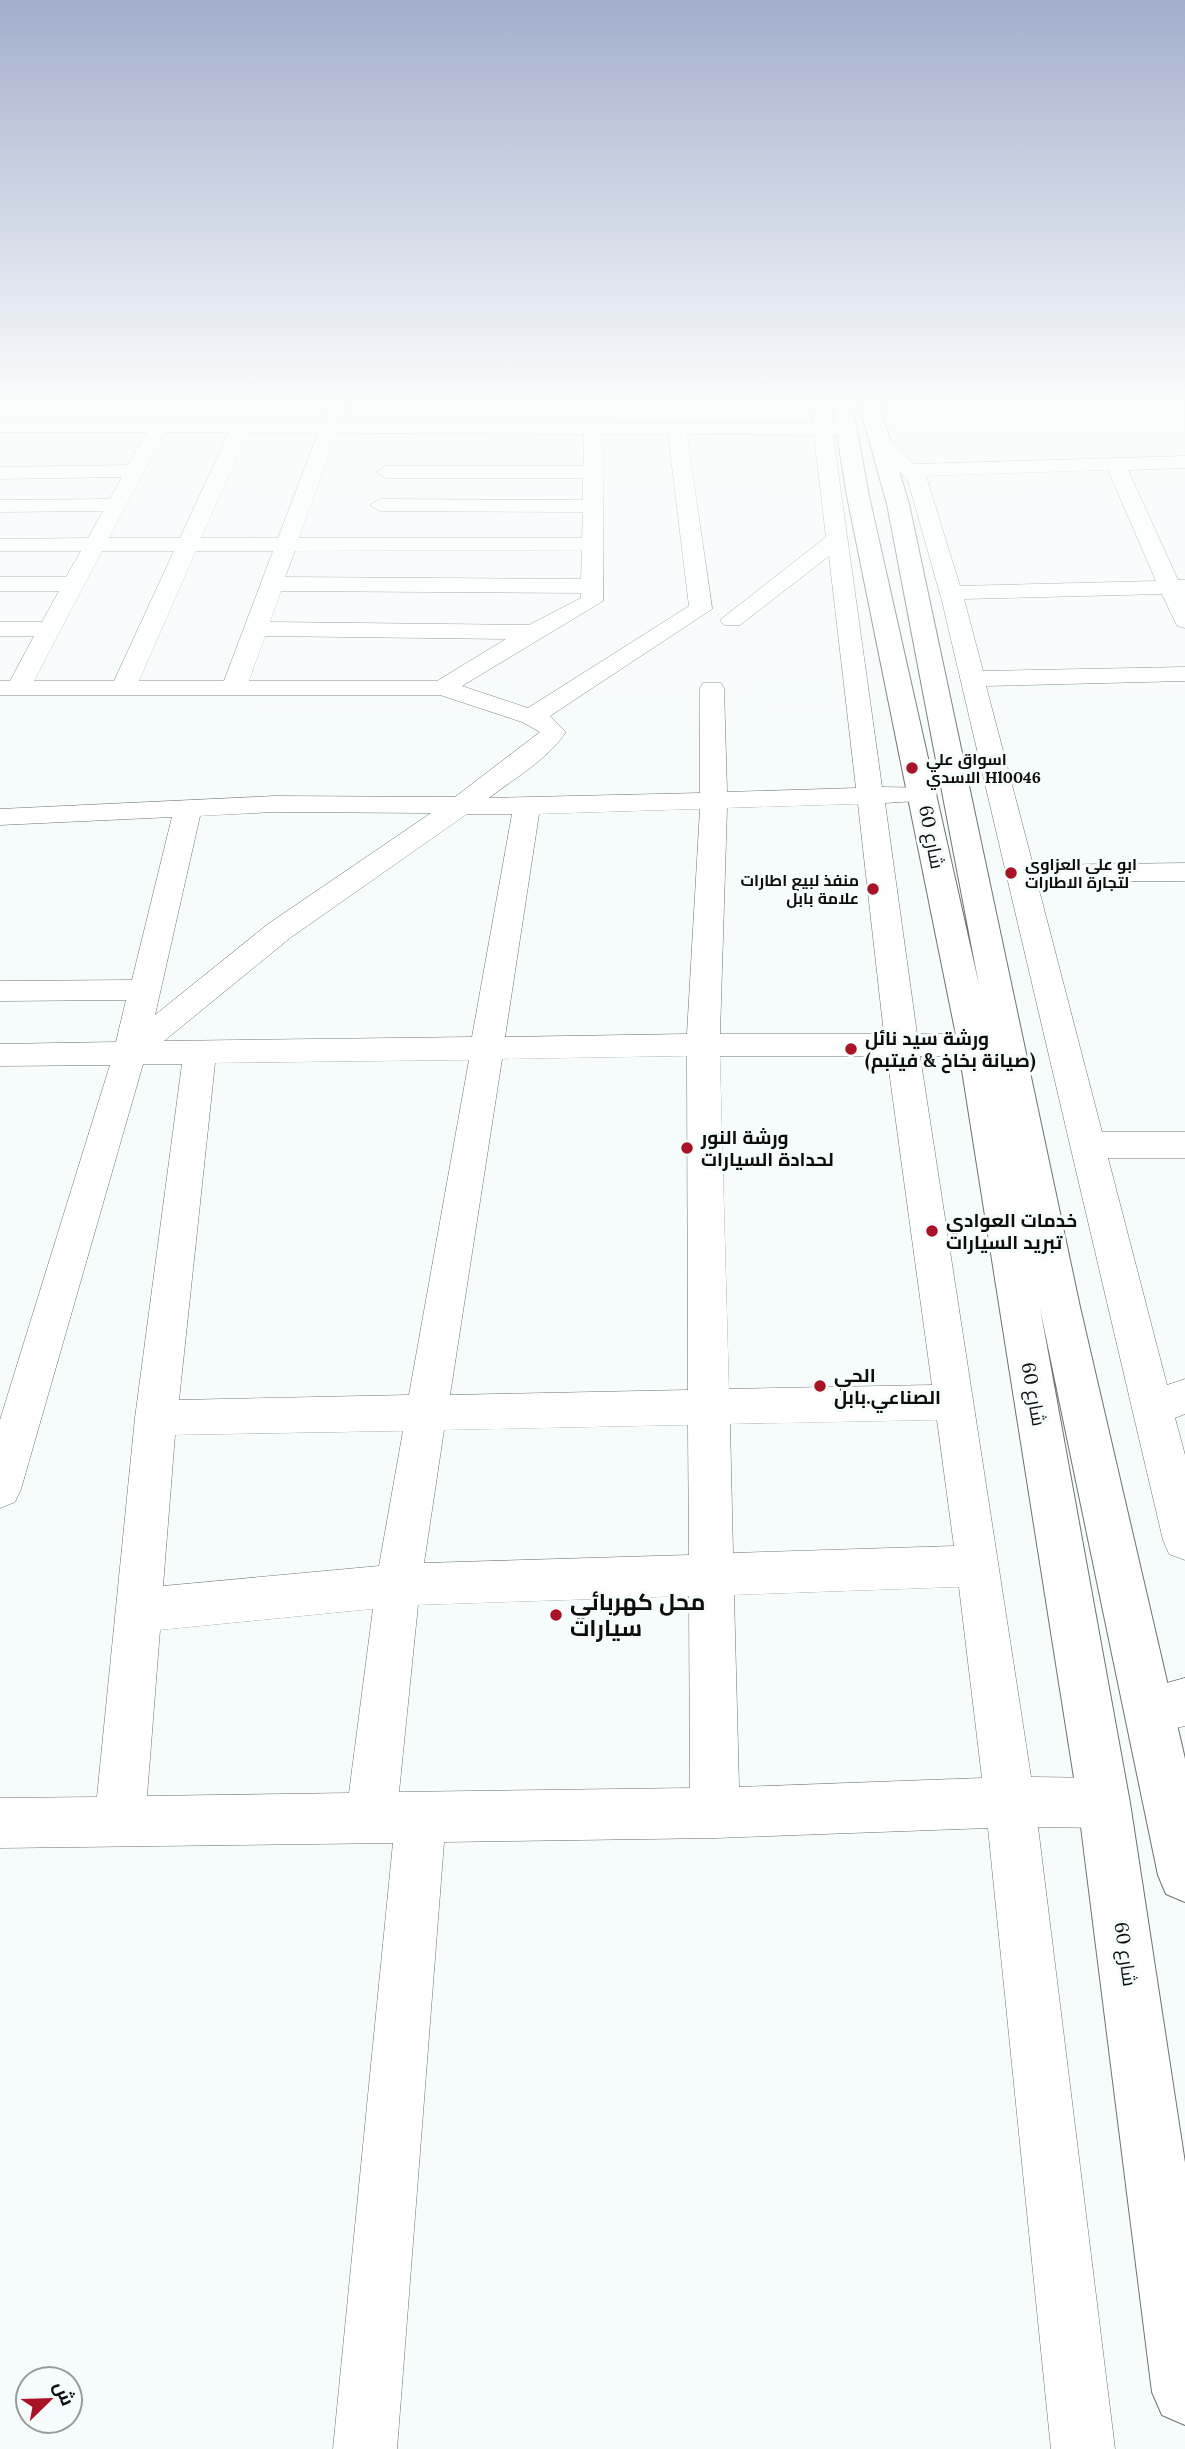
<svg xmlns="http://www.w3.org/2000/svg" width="1185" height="2449" font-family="Lora,Cairo,serif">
	<rect width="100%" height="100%" fill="#f6fbfb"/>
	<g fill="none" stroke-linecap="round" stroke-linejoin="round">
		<g stroke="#6e7373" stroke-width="1">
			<g id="minor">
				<path d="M329,404l17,2 -5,16 472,1 -2,-19h18l3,19h14l9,6 -2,4 -20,2 49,352 51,1 4,6 -4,6 -48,3 32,231h58l12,3 4,8 -4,8 -12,3h-55l111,721 73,1 18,7 7,18 -7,18 -18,7 -66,-1 77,622h-64l-63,-621 -273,10 -271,4 -47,607h-64l60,-606 -393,5v-50l97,-1 38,-379 47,-354h-39l-122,425 -6,13 -15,6v-88l110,-355 -110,1v-22l116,-2 10,-42 -126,1v-20l132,-1 40,-163 -172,8v-16l275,-13 180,1 85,-65 -18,-10 -82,-27h-440v-14h10l24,-45h-34v-14h42l17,-31h-59v-14h66l15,-26h-81v-12l88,-1 15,-27 -103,1v-12l110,-1 12,-22 -122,2v-12l128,-2 18,-33h-146v-12l322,2zM165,432h64l-49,106h-71zM248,433h70l-40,105h-77zM337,433l247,1v32h-198l-10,6 10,6h197v22l-203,-1 -10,6 10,6 203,1 -1,26h-283zM603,434h65l21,172 -161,102 -66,-22 141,-85zM687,434l127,1 12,102 -106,83 4,5h16l89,-69 27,232 -129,4 -3,-104 -3,-5h-18l-3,5v105l-211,5c27,-21 58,-38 77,-66l-16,-16 162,-107zM582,550l-1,29 -296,-2 10,-26zM102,551h72l-60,130h-80zM196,551h77l-49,130h-85zM281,591l300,2v5l-52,27 -259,-3zM265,636l241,3 -69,42h-188zM858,804l26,230h-164l7,-226zM700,809l-13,225 -182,3 34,-223zM275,812l156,1 -163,111 -113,91 45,-199zM467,814h45l-40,223 -308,4 126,-103zM687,1056l1,334 -238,5 52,-336zM720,1056h167l45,329 -203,4zM469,1060l-60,335 -230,5 36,-337zM937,1420l17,126 -221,7 -3,-129zM688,1425l1,130 -265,8 20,-133zM403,1431l-24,135 -216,20 12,-151zM959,1587l23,191 -243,9 -5,-192zM689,1596l1,192 -291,4 19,-187zM373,1609l-24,184 -202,3 13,-166z"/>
				<path d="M877,431l7,2 30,31 271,-8v12l-57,2 50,110h7v48l-8,-2 -15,-32 -198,5 19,72 202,-4v14l-199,5 47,179 152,-2v18l-148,1 65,250h83v26h-77l59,227 18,-6v35l-10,4 10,37v105l-16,-6 -6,-14 -221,-939 -34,-120 -40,-44zM1108,470l48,111 -196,5 -34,-110z"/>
				<path d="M1185,1678v48l-36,8 -17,-7 -7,-17 7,-17z"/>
			</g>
		</g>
		<g stroke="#6e7373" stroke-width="2">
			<path id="highway" d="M832,404h20l17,92 110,489 -92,-481 -28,-100h20l30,100 171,803 105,452v143l-19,-8 -8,-19 -118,-567 90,495 55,360v262l-23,-10 -10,-23 -74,-589 -120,-758 -111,-549z"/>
		</g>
		<use href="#minor" fill="#fff" fill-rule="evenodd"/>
		<use href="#highway" fill="#fff" fill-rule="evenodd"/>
	</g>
	<linearGradient id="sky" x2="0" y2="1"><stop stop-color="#a2aecc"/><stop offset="0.54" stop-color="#fbfdfd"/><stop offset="1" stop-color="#fbfdfd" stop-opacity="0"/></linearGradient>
	<rect width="1185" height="747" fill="url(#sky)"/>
	<g fill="#a91325" stroke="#f6fbfb" stroke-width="2.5">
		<circle cx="912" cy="768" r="7"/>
		<circle cx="1011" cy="873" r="7"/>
		<circle cx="873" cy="889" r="7"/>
		<circle cx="851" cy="1049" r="7"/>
		<circle cx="687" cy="1148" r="7"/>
		<circle cx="932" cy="1231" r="7"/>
		<circle cx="820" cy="1386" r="7"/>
		<circle cx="556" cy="1615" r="7"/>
	</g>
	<g text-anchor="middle" stroke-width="6" stroke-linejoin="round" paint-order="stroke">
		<g font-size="16" font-weight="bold" fill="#0c0e0e" stroke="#f6fbfb" text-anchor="start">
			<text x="926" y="765">اسواق علي<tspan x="926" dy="18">الاسدي Hl0046</tspan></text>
			<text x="1025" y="870">ابو علي العزاوي<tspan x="1025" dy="18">لتجارة الاطارات</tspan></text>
			<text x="859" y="886" text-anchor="end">منفذ لبيع اطارات<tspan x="859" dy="18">علامة بابل</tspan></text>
		</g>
		<g font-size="19" fill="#0c0e0e" stroke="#f6fbfb">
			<text transform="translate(932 837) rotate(79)" y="7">شارع 60</text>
			<text transform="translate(1034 1394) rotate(80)" y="7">شارع 60</text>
			<text transform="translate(1126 1954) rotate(82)" y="7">شارع 60</text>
		</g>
		<g font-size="19" font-weight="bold" fill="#0c0e0e" stroke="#f6fbfb" text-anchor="start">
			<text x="865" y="1045">ورشة سيد نائل<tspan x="865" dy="22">(صيانة بخاخ &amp; فيتبم)</tspan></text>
			<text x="701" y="1144">ورشة النور<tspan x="701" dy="22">لحدادة السيارات</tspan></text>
			<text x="946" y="1227">خدمات العوادي<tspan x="946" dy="22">تبريد السيارات</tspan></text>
			<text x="834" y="1382">الحي<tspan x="834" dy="22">الصناعي.بابل</tspan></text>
		</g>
		<g font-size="23" font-weight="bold" fill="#0c0e0e" stroke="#f6fbfb" text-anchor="start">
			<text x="570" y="1610">محل كهربائي<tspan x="570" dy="26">سيارات</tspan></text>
		</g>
	</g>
	<g transform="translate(49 2400) rotate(67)"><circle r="33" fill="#f6fbfb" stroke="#989c9c" stroke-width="2"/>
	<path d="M0-5L12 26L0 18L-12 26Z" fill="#a91325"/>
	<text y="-10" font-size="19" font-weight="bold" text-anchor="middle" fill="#0c0e0e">ش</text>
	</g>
</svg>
